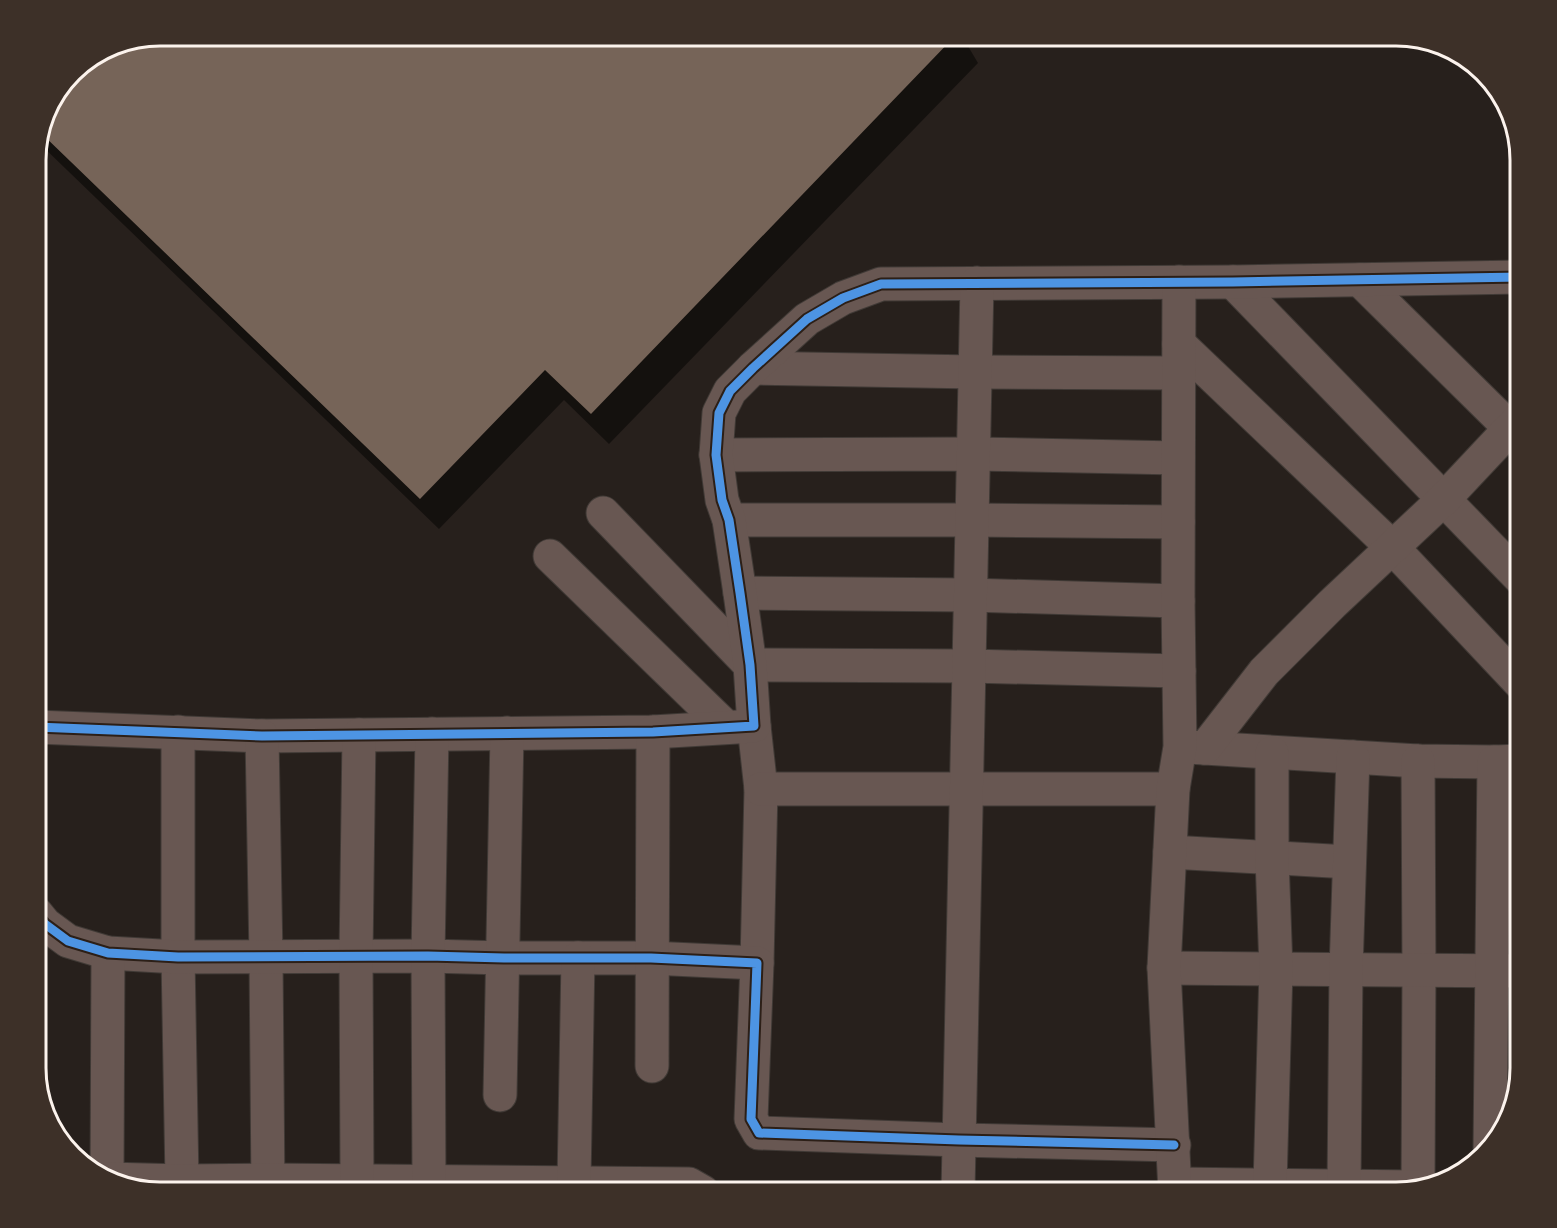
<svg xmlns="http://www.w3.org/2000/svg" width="1557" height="1228" font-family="Quicksand,sans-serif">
	<rect width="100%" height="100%" fill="#27201c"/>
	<path fill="#0007" d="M160,36h802l16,27 -369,381 -45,-44 -125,129 -400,-386 10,-38 29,-38 35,-22z"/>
	<path fill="#766458" d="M160,36h795l-364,378 -46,-44 -125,129 -379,-366 8,-28 29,-38 35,-22z"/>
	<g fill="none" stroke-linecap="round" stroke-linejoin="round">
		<g stroke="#403a36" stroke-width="35">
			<g id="street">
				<path d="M1360,280l161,159"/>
				<path d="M1233,282l288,297"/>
				<path d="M1179,344l213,203 129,137"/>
				<path d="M753,368l222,4 204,1"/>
				<path d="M716,455l258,-1 204,4"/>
				<path d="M603,513l147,152 219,1 210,5"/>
				<path d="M729,520h243l206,2"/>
				<path d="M550,556l176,171"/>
				<path d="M740,593l230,2 208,6"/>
				<path d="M754,726l7,63 -4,174"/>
				<path d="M36,727l226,9 391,-4 101,-6 -4,-61 -10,-72 -11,-73 -7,-20 -6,-45 3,-42 11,-22 23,-23 54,-49 36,-21 38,-14 352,-2 288,-5"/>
				<path d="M178,732v225l4,224"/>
				<path d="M262,736l4,221 2,235"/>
				<path d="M1188,747l230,14 76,1 27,-1"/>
				<path d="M1205,748l59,-76 68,-68 112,-105 77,-82"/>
				<path d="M1418,761l1,210 -1,216"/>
				<path d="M761,789h412"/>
				<path d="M1170,852l179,10"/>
				<path d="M36,913l9,11 23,17 40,12 70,4 250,-1 76,2h147l106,5 -6,156 8,14 200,7 215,5"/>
				<path d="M1164,968l357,3"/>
				<path d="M652,1066l1,-334"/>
				<path d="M500,1095l7,-362"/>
				<path d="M1490,1150l4,-388"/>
				<path d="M107,1178l1,-225"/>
				<path d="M108,1179l74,2 85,-1 422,4 14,8"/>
				<path d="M357,1181l-1,-225 3,-221"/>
				<path d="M429,1181l-1,-225 4,-222"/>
				<path d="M574,1182l4,-224"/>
				<path d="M1176,1184l241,3"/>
				<path d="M1270,1185l6,-216 -4,-111v-105"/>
				<path d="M1344,1187l2,-217 7,-213"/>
				<path d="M958,1192l19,-909"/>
				<path d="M1175,1192l-11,-224 9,-179 7,-42 -2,-146 1,-319"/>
			</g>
		</g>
		<use href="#street" stroke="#685752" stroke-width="33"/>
		<g stroke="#2c1f17" stroke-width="13">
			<g id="cycleway">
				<path d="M36,727l226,9 391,-4 101,-6 -4,-61 -10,-72 -11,-73 -7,-20 -6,-45 3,-42 11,-22 23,-23 54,-49 36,-21 38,-14 352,-2 288,-5"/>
				<path d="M36,913l9,11 23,17 40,12 70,4 250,-1 76,2h147l106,5 -6,156 8,14 200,7 215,5"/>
			</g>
		</g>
		<use href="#cycleway" stroke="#4d94e3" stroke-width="9"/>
	</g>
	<path d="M0 0H1557V1228H0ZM160 46H1396A114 114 0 0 1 1510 160V1068A114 114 0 0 1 1396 1182H160A114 114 0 0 1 46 1068V160A114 114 0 0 1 160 46Z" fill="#3d3028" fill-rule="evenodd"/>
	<path fill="none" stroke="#fcf3ed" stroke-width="3" d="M160 46H1396A114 114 0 0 1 1510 160V1068A114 114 0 0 1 1396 1182H160A114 114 0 0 1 46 1068V160A114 114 0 0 1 160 46Z"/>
</svg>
